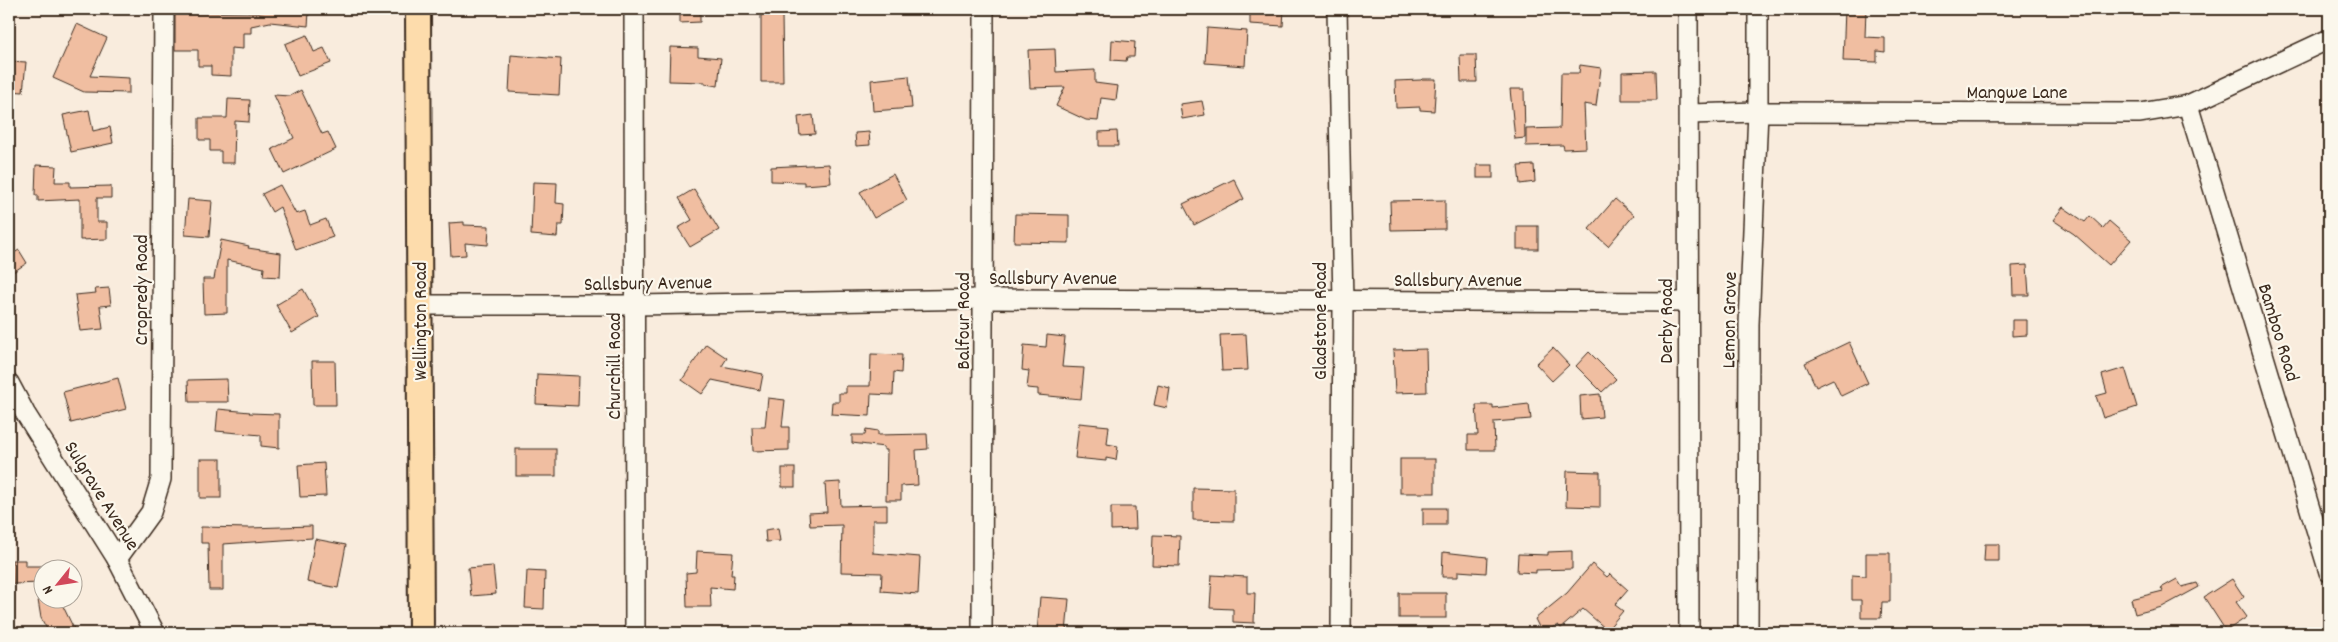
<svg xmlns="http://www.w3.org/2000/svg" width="2338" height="642" font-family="Dekko,sans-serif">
	<rect width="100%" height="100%" fill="#f9ecdd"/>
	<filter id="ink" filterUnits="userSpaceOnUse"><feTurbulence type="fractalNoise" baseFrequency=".02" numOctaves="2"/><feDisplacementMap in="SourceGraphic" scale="10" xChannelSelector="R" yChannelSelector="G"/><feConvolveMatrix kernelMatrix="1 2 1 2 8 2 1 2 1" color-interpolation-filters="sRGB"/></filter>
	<g filter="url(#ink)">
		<g fill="#f0bea1" stroke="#3b2a1e">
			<path d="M275,9l34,3 -1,14 -38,-4 -19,4v7h-8v16l-12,-1v28l-20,-1v-9h-13v-16h-23v-38l84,1z"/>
			<path d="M680,9h20v13l-20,1z"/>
			<path d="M1250,9h34l-1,17 -33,-2z"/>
			<path d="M1845,9h21l-1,28 20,1v14l-8,-1v11l-34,-1z"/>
			<path d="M761,14l21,1 1,67h-22z"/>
			<path d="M77,24l30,14 -17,38 39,2v15l-45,-1 -31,-14z"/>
			<path d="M1207,28l40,3 -2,35 -40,-3z"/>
			<path d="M307,35l7,17 10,-4 7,15 -33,13 -13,-32z"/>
			<path d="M1112,40l23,2 -1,15h-7l-1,4 -15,-1z"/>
			<path d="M670,47l28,1v8l23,2 -3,28 -13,-2v-2l-36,-1z"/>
			<path d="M1055,49l1,23 39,-2v13l23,3 -2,14 -15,-2 -3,23 -12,-1 -30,-14 9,-19 -35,1 -2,-38z"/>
			<path d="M511,55l50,4 -2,36 -50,-3z"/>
			<path d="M1460,55h16l1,27h-16z"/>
			<path d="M9,61l17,1 -3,30 -14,-1z"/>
			<path d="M1580,65l21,3 -5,38 -12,-2 2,44 -22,1 -1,-4 -37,1v-17l34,-1 1,-55h18z"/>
			<path d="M1656,71l1,29h-35v-28z"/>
			<path d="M909,76l3,32 -39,3 -2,-31z"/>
			<path d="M1422,79h14l-2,32 -14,-1v-3l-24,1 -1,-27 26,-1z"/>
			<path d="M1510,89h14l1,49 -10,1z"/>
			<path d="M301,90l21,44 6,-2 8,17 -52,25 -12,-25 22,-11 -20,-43 16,1z"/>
			<path d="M228,99l22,1 -1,22 -14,-1 -1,42h-13v-12h-11v-11h-11v-22h28z"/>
			<path d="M1202,101l3,14 -23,4 -2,-15z"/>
			<path d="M89,110l4,21 17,-4 3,16 -42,9 -8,-37z"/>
			<path d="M813,115l2,19 -15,1 -2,-18z"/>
			<path d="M1117,131l1,15h-19v-14z"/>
			<path d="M869,132l1,13 -14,1 -1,-13z"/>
			<path d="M829,164l2,19 -27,2v-3l-33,-1v-14z"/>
			<path d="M36,165l20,1 -1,16h15v5l41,-1v12h-14v24h10v17l-27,1v-41l-42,2v-6h-3z"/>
			<rect x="1477" y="165" width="16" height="13"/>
			<path d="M1534,165l1,17 -15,2 -2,-18z"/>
			<path d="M893,174l14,26 -33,18 -14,-26z"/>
			<path d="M1234,179l10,20 -50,26 -11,-21z"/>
			<path d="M533,182l24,1 -1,20 8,1 -1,21h-5l-1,12 -26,-2z"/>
			<path d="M280,185l16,29 9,-3 5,14 16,-6 7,18 -37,13 -16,-43 -8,5 -10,-18z"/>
			<path d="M694,189l25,41 -29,17 -12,-19 14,-8 -13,-22z"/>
			<path d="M188,199l24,2 -3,36 -24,-2z"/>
			<path d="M1615,199l19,16 -26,31 -19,-17z"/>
			<path d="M1445,200v29l-54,1 -1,-29z"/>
			<path d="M2063,207l22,15 5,-6 13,12 6,-7 22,19 -22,25 -35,-31 -21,-14z"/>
			<path d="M1015,214l54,1v28l-55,-1z"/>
			<path d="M464,222v3l25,1 -1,19 -23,-2 1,12 -15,1 -2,-33z"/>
			<rect x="1517" y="226" width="21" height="23"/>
			<path d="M221,240l28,6 -1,2 33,5 -1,24 -17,-1 1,-8 -37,-8v53l-23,1 -1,-35h11z"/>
			<path d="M19,250l8,13 -14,9 -4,-8v-8z"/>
			<path d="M2027,265l2,30h-16l-1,-29z"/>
			<path d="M109,288l2,17 -11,1 3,23 -23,2 -5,-36 21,-2 -1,-4z"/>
			<path d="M303,289l16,28 -27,16 -16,-28z"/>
			<path d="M2012,320h15v15l-15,1z"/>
			<path d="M1246,334l2,36 -26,1 -2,-36z"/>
			<path d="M1047,335l18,2 -3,30 22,1 -3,31 -43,-4v-6l-11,-1 2,-17 -7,-1 2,-25 22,2z"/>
			<path d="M1849,342l19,41 -27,13 -8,-17 -17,8 -11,-24z"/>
			<path d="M706,344l21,14 -5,8 41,8 -3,16 -48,-10 -10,14 -20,-14z"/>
			<path d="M1553,348l16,17 -17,16 -16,-17z"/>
			<path d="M1426,349l1,43 -32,1 -2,-43z"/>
			<path d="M1589,352l27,27 -14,13 -26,-26z"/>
			<path d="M871,354l31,1 -1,18 -7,-1 -1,23 -22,-1 -1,22 -39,-2 1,-12h7v-9h7v-7h24z"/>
			<path d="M312,361h23l1,44h-23z"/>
			<path d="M2125,368l12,39 -34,11 -7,-22 11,-3 -5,-18z"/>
			<path d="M537,374l42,2 -1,30 -42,-2z"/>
			<path d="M118,378l8,31 -55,14 -8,-31z"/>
			<path d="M227,379l1,23h-39l-1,-22z"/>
			<path d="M1158,385l12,3 -3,20 -13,-3z"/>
			<path d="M1600,394l2,23 -21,2 -1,-23z"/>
			<path d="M768,398l17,2 -3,27h7v23l-36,1 -1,-24h13z"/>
			<path d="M1529,404l2,15 -37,3 1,28h-27v-15h10l-2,-30h17v3z"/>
			<path d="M218,409l32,3 -1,1 30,1v34l-18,-2v-11l-45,-4z"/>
			<path d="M1079,423l30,3 -2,18 11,2 -2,14 -10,-2v3l-31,-3z"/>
			<path d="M866,429l12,2v4l49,-1 1,15 -12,1 2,35 -17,1v14h-15l1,-50h-3v-3l-32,-4v-8h13z"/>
			<rect x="516" y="449" width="40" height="27"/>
			<rect x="200" y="459" width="21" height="39"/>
			<rect x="1400" y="459" width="35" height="34"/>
			<path d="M324,463l2,33 -26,1 -2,-32z"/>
			<rect x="782" y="468" width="13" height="19"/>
			<path d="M1567,471l33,1v35l-34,-1z"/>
			<path d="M840,482l1,24 46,-1v15h-14v33l47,4 -2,37 -37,-3 1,-18 -41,-1 1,-47 -32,1 -1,-13 18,-1 -2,-29z"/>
			<path d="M1193,488l41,1v32l-41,-1z"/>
			<path d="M1111,507h24l1,22 -25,1z"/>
			<rect x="1423" y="508" width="23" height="17"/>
			<path d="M312,526v12l-89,6v46h-14l-1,-47h-7v-16l49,1z"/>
			<path d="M778,528l2,13 -14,1 -1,-12z"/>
			<path d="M1153,535l27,1 -1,30 -27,-1z"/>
			<path d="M315,539l31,6 -8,43 -31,-6z"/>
			<path d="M1985,544h14v17h-15z"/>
			<path d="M697,551l36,2 -2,22h3l-1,14 -23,-2 1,20h-24l-1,-34 10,-1z"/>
			<path d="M1572,551v18l-36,1v3l-19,-1 1,-18 30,1v-3z"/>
			<path d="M1443,552l44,5 -1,16 -28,-2v6h-16z"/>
			<path d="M1866,553h24v49h-8l-1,16h-20v-18h-9v-25l14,1z"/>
			<path d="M12,560h13v6h17v17l-29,1z"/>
			<path d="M1592,564l15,13 3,-3 18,16 -13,15 8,6 -16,19 -24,-21 -22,19 -3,-3 -16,8 -7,-14 32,-26z"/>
			<path d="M493,566l3,28 -25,2 -3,-28z"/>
			<path d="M527,571l18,1 -1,37 -19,-1z"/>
			<path d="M1212,575l35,2v16h8l-1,30 -21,-1v-13l-23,-1z"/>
			<path d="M2177,579l5,8 15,-4 2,4 -37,20 -27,7 -4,-15 32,-8 -2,-3z"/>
			<path d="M2232,579l12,18 -8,5 11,15 -21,14 -22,-34z"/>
			<rect x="1399" y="593" width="47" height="25"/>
			<path d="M1040,597l29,2 -3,34h-29z"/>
			<path d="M38,600h22l16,33h-27l-8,-15z"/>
		</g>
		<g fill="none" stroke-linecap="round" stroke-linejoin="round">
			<g stroke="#3b2a1e" stroke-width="22">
				<g id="minor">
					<path d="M634,9l1,624"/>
					<path d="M1337,9l6,293 -2,331"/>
					<path d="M1688,9l1,624"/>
					<path d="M2188,105l141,467"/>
					<path d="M1689,114l69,-2 382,1 48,-8 141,-66"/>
					<path d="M419,305h217l349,-6 702,3"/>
					<path d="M9,383l16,30 92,146 38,74"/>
					<path d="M117,559l34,-47 10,-33 3,-470"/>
					<path d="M982,633l2,-624"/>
					<path d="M1748,633l1,-309 9,-212v-103"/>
				</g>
			</g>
			<g stroke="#3b2a1e" stroke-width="28">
				<path id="major" d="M418,9l3,624"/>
			</g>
			<use href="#minor" stroke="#fbf7ec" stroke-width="19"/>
			<use href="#major" stroke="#fddcac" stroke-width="24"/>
		</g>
	</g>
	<g text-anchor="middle" stroke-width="4.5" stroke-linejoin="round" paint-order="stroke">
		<g font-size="20" fill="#3b2a1e" stroke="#fbf7ec">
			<text x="2017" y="98">Mangwe Lane</text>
			<text x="1053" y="284">Sallsbury Avenue</text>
			<text x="1458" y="286">Sallsbury Avenue</text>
			<text transform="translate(648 282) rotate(-1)" y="7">Sallsbury Avenue</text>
			<text transform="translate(140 290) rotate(-90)" y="7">Cropredy Road</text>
			<text transform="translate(1728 320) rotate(-89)" y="7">Lemon Grove</text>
			<text transform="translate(419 321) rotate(-90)" y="7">Wellington Road</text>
			<text transform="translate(962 321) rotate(-90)" y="7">Balfour Road</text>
			<text transform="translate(1319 321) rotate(-90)" y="7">Gladstone Road</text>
			<text transform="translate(1665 321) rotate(-90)" y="7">Derby Road</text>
			<text transform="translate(2280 332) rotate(73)" y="7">Bamboo Road</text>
			<text transform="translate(613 366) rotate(-90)" y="7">Churchill Road</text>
			<text transform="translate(103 495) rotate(58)" y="7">Sulgrave Avenue</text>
		</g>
	</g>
	<rect width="2338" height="642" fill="none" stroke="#fbf7ec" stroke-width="30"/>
	<rect x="15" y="15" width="2308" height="612" fill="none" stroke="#3b2a1e" stroke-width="2" filter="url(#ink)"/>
	<g transform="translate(58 584) rotate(240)"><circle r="24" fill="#fbf7ec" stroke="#aea59a"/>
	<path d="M0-4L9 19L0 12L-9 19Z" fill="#d1495b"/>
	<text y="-8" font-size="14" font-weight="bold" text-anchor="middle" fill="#3b2a1e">N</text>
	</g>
</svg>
